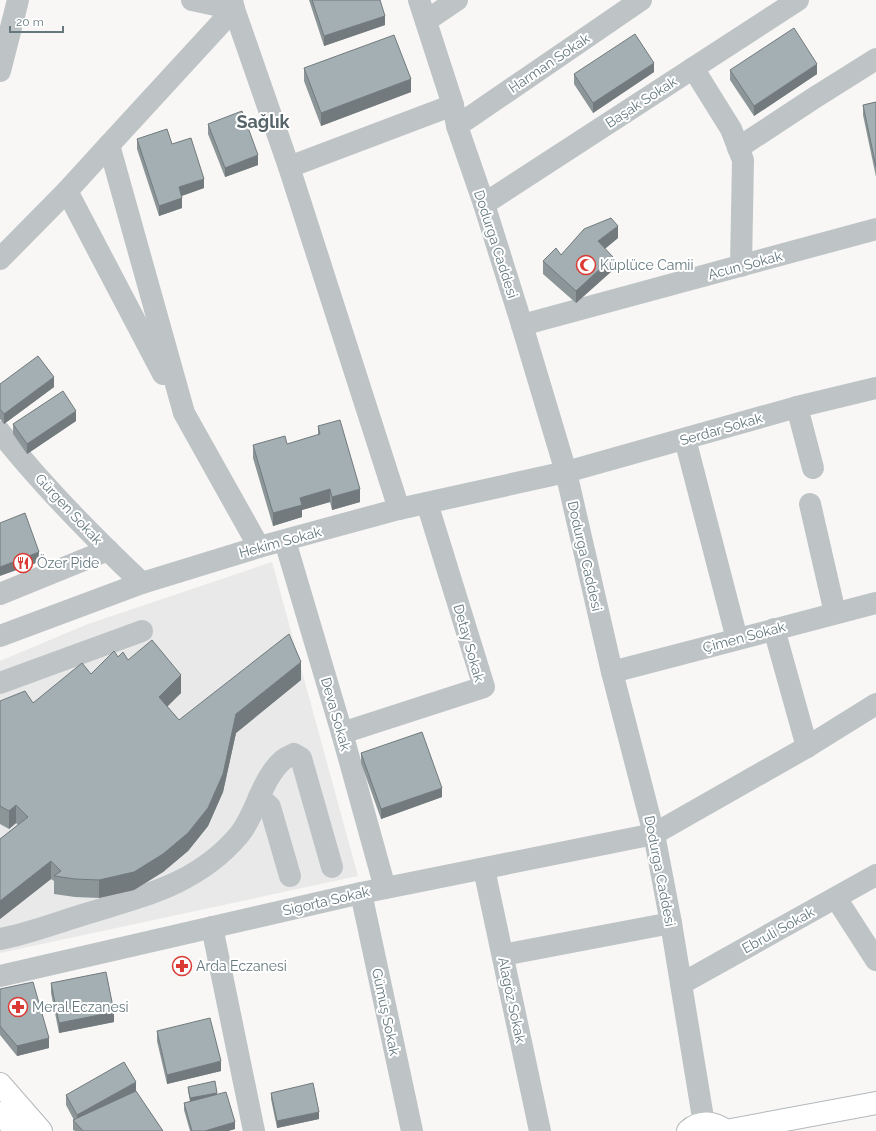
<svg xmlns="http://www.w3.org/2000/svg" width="876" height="1131" font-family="Raleway,sans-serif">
	<rect width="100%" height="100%" fill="#f8f7f5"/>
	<path fill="#e8e9e8" d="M272,562l86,314 -358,77v-292l88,-37z"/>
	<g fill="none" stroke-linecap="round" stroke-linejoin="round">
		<g stroke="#b2b8bb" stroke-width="24">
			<g id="major">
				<path d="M0,1084l41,47"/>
				<path d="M0,1113l16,18"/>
				<path d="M688,1131c12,-11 26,-9 38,0"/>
				<path d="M726,1131l150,-28"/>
			</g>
		</g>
		<g stroke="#bec4c6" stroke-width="22">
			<path d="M192,0l42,9"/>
			<path d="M232,0l2,9 55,158 110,342"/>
			<path d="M419,0l34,105 4,21 27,78 38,121 44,147 46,200 42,162 17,89 33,201"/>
			<path d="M426,21l31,-21"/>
			<path d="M693,68l38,61 12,31 -2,106"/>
			<path d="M0,71l18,-71"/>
			<path d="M457,126l184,-126"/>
			<path d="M109,145l125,-136"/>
			<path d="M738,148l76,-50 62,-39"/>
			<path d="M289,167l164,-62"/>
			<path d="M67,191l96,183"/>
			<path d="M484,204l314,-204"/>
			<path d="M0,259l67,-68 42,-46 75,268 75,134"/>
			<path d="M522,325l354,-96"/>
			<path d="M797,407l16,61"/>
			<path d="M0,432c43,54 92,104 142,151"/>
			<path d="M685,439l52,200"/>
			<path d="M810,504l25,109"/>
			<path d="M285,541l57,192 43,155"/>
			<path d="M0,594l108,-44"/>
			<path d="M774,629l33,118"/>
			<path d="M0,636l142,-53 117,-36 140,-38 167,-37 231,-65 79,-19"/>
			<path d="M612,672l264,-69"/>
			<path d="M0,683l142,-52"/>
			<path d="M342,733l142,-46 -57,-184"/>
			<path d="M259,797l11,10 20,69"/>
			<path d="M484,869l56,262"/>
			<path d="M361,893l51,238"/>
			<path d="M836,898l40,62"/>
			<path d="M212,927l42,204"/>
			<path d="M0,939c27,-5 53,-15 79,-23 60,-19 117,-30 160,-81 18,-22 22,-56 44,-75 3,-3 8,-4 11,-6l7,4 31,109"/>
			<path d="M503,955l168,-32"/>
			<path d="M0,976l361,-83 293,-59 153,-87 69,-43"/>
			<path d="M681,984l195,-109"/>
		</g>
		<use href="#major" stroke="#fff" stroke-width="22"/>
	</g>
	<g fill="#8c9699">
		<path d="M309,0h71l5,25 -61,21z"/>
		<path d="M304,68l107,24 -90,34 -17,-45z"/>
		<path d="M730,70l87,4 -63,42 -24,-36z"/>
		<path d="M654,72l-61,41 -19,-29v-10z"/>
		<path d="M876,102v75l-13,-62v-10z"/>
		<path d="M208,124l50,41 -33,12 -17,-43z"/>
		<path d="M137,139l35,5 32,44 -23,8 1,12 -23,8 -22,-67z"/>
		<path d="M618,238l-13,11 8,21 -37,33 -33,-29v-13z"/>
		<path d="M0,384l54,3 -50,37 -4,-5z"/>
		<path d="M76,421l-49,33 -14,-20v-10z"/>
		<path d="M318,426l42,76 -28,8 -2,-8 -28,8v7l-29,9 -20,-68v-13l34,-1 31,-9z"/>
		<path d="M118,657l10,3 53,33 -14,13 12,14 122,-40 -65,53 -13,59 -15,34 -20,25 -25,21 -29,18 -35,8 -24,-1 -21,-3v-13l-3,-2 -51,40v-80l18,-14 -2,-2 -7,6 -9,-5v-123l33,2 58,-29z"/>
		<path d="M361,753l81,44 -61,22 -20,-56z"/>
		<path d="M51,983l63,39 -55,11 -8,-40z"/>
		<path d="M0,989l49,59 -32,8 -17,-21z"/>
		<path d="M157,1031l64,40 -54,13 -10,-43z"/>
		<path d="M188,1087l29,7 18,35 -7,2h-38l-6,-21v-7l6,-1 -2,-12z"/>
		<path d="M136,1092l27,39h-88l-2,-1v-10h1l-8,-15v-10z"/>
		<path d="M271,1093l48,26 -42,9 -6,-29z"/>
	</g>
	<g fill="#727a7d">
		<path d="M385,16v9l-61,21v-10z"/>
		<path d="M654,63v9l-61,41v-10z"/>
		<path d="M817,64v10l-63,42v-10z"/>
		<path d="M411,79v13l-90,34v-13z"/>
		<path d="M258,155v10l-33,12v-9z"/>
		<path d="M204,179v9l-25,9v-10z"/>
		<path d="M182,198v10l-23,8v-10z"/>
		<path d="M618,226v12l-20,16v-13z"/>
		<path d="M613,257v13l-37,33v-12z"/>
		<path d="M54,377v10l-50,37v-10z"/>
		<path d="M76,411v10l-49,33v-10z"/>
		<path d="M330,489v13l-28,8v7l-29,9v-13l27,-15z"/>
		<path d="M360,489v13l-28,8v-13z"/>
		<path d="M39,552v10l-39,14v-9z"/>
		<path d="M301,662v18l-65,53 -13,59 -15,34 -20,25 -25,21 -29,18 -35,8v-18l137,-166z"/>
		<path d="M181,675v18l-22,22v-18z"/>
		<path d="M442,788v9l-61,22v-10z"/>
		<path d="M16,805v18l-7,6v-18z"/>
		<path d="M51,861v18l-51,40v-18z"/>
		<path d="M114,1012v10l-55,11v-10z"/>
		<path d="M49,1038v10l-32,8v-10z"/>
		<path d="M221,1061v10l-54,13v-9z"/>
		<path d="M136,1082v10l-59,33v-10z"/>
		<path d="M217,1093v3l-27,6v-4z"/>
		<path d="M319,1112v7l-42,9v-7z"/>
		<path d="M235,1122v7l-7,2h-23z"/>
	</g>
	<g fill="#a3afb2" stroke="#727a7d">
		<path d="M312,0h68l5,16 -61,20z"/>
		<path d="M794,28l23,36 -63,42 -24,-36z"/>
		<path d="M635,34l19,29 -61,40 -19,-29z"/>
		<path d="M394,35l17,44 -90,34 -17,-45z"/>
		<path d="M876,102v65l-13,-62z"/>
		<path d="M242,111l16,44 -33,13 -17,-44z"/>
		<path d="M167,129l5,15 19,-6 13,41 -25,8 3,11 -23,8 -22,-67z"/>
		<path d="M611,218l7,8 -20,15 15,16 -37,34 -33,-30 13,-13 5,7 23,-26z"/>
		<path d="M38,356l16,21 -50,37 -4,-5v-25z"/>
		<path d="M63,391l13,20 -49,33 -14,-20z"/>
		<path d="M340,420l20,69 -28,8 -2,-8 -30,9 2,7 -29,8 -20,-68 32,-9 2,8 33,-10 -2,-8z"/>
		<path d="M25,513l14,39 -39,15v-44z"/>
		<path d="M289,634l12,28 -65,52 -13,60 -15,34 -20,25 -25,21 -29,18 -35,8 -24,-1 -21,-3 7,-5 -10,-10 -51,40v-62l28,-22 -12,-12 -7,6 -9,-5v-105l25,-10 8,12 49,-40 9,11 23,-23 4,6 5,-5 5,8 24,-20 29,35 -22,22 20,23z"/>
		<path d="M422,732l20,56 -61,21 -20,-56z"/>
		<path d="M106,972l8,40 -55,11 -8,-40z"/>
		<path d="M33,982l16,56 -32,8 -17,-20v-37z"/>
		<path d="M210,1018l11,43 -54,14 -10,-44z"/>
		<path d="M124,1062l12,20 -59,33 -11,-20z"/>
		<path d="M215,1081l2,12 -27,5 -2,-11z"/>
		<path d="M313,1083l6,29 -42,9 -6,-28z"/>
		<path d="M136,1091l27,40h-80l-10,-11z"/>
		<path d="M226,1092l9,30 -30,9h-13l-8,-28z"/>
	</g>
	<defs>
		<g id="mosque-ring" transform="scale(1)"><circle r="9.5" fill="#fff" stroke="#da3a33" stroke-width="1.5"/><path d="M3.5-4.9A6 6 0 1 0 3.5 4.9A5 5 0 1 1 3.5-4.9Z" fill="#da3a33"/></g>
		<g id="restaurant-ring" transform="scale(1)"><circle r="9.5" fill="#fff" stroke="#da3a33" stroke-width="1.5"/><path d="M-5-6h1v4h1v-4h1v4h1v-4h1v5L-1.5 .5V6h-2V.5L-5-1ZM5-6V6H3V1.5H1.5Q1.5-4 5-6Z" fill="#da3a33"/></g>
		<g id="pharmacy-ring" transform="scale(1)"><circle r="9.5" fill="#fff" stroke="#da3a33" stroke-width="1.5"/><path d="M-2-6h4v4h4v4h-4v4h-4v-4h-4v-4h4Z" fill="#da3a33"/></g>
	</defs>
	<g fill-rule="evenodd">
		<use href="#mosque-ring" x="586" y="265"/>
		<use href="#restaurant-ring" x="23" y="563"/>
		<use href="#pharmacy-ring" x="182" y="966"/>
		<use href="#pharmacy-ring" x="18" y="1007"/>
	</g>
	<g text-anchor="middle" stroke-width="4" stroke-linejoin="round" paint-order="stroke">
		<g font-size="14" fill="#64787e" stroke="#fff">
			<text transform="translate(549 63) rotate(-34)" y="5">Harman Sokak</text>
			<text transform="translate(641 102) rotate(-33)" y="5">Başak Sokak</text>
			<text transform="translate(496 244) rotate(72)" y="5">Dodurga Caddesi</text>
			<text transform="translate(745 265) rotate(-15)" y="5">Acun Sokak</text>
			<text transform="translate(721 429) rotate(-16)" y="5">Serdar Sokak</text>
			<text transform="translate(69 509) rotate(47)" y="5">Gürgen Sokak</text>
			<text transform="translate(280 542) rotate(-15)" y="5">Hekim Sokak</text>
			<text transform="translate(585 556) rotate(77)" y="5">Dodurga Caddesi</text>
			<text transform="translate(744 637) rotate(-15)" y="5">Çimen Sokak</text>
			<text transform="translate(469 643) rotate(74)" y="5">Detay Sokak</text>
			<text transform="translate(336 714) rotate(74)" y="5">Deva Sokak</text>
			<text transform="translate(660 871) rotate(79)" y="5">Dodurga Caddesi</text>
			<text transform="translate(326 901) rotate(-13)" y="5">Sigorta Sokak</text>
			<text transform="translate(778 930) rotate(-29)" y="5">Ebruli Sokak</text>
			<text transform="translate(512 1000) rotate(78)" y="5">Alagöz Sokak</text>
			<text transform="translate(386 1012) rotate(78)" y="5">Gümüş Sokak</text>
		</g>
		<g font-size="14" fill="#64787e" stroke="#fff" text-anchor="start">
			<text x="600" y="270">Küplüce Camii</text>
			<text x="37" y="568">Özer Pide</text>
			<text x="196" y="971">Arda Eczanesi</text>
			<text x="32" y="1012">Meral Eczanesi</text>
		</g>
		<g font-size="18" font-weight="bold" fill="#56656a" stroke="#fff">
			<text x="263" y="128">Sağlık</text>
		</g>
	</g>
	<path d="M10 26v6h53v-6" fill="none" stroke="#64787e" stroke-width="2"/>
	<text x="16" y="26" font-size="12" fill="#64787e" stroke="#ffffff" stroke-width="3" paint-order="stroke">20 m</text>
</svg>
